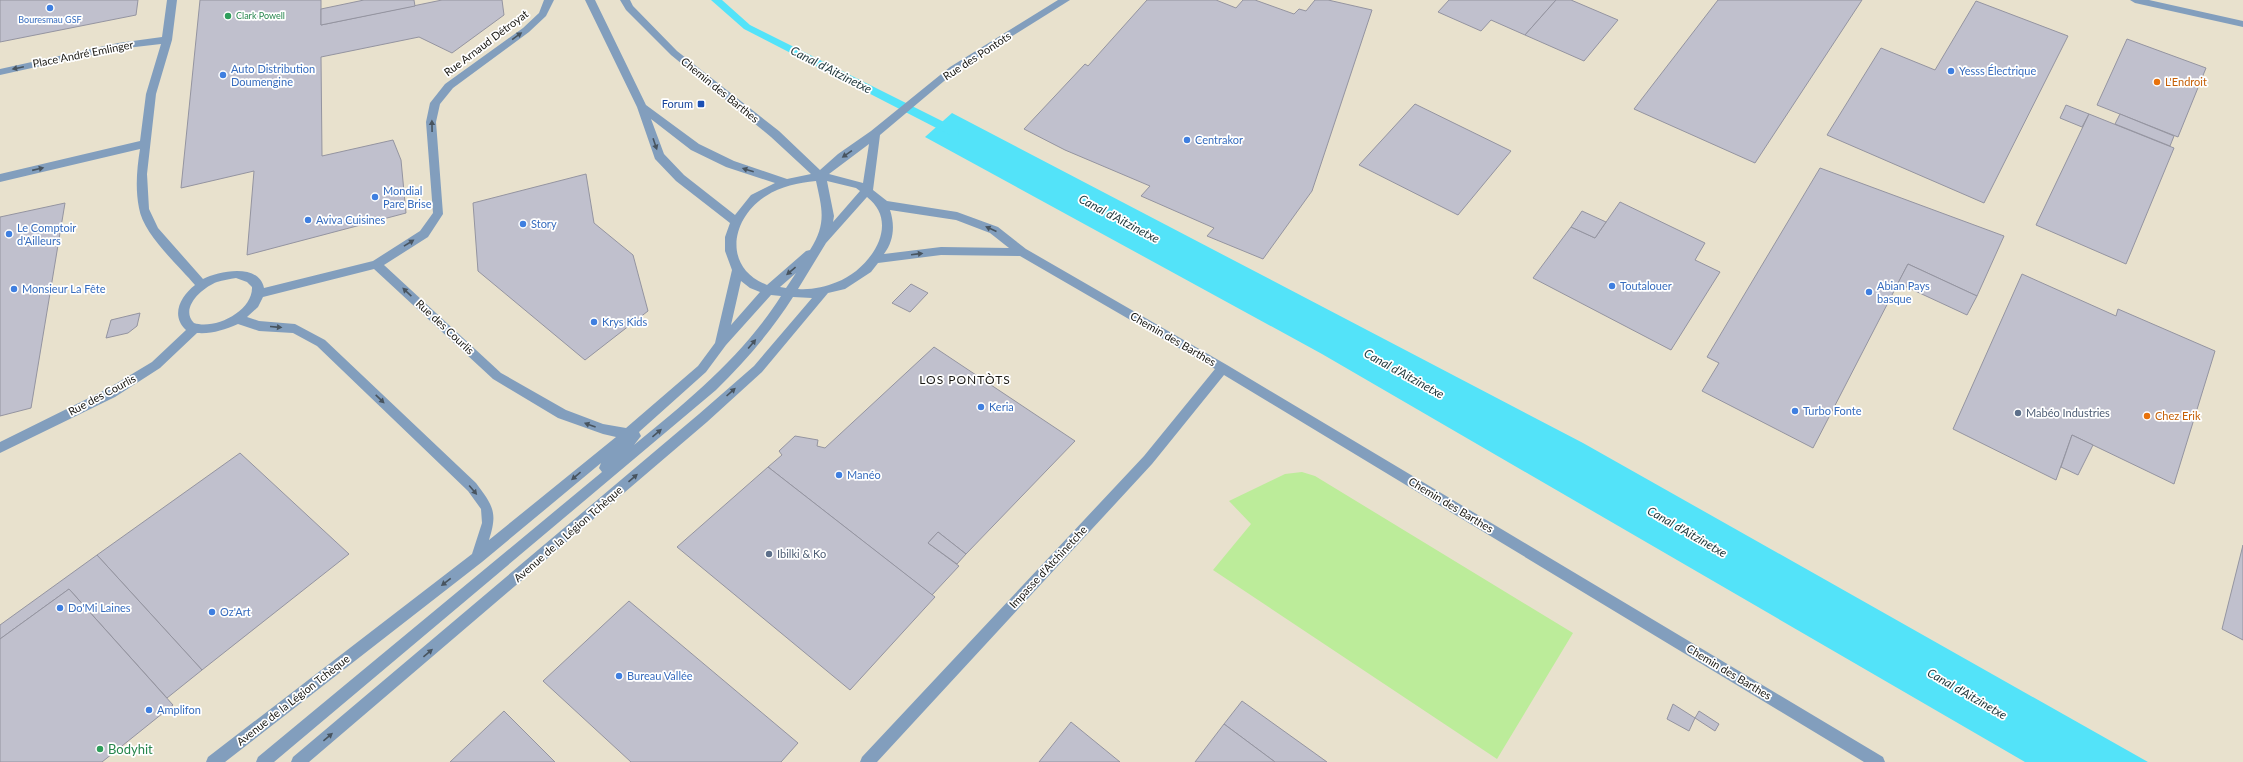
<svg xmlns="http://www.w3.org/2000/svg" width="2243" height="762" font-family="Lato,sans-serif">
	<rect width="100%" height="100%" fill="#f0ecdf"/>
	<rect fill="#e8e1cd" x="0" y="0" width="2243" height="762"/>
	<path fill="#bcec9a" d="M1302,472l13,4 258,157 -76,126 -284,-189 38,-46 -22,-23 56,-27z"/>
	<path fill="#53e3f9" d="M952,113l631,330 565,319h-123l-703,-408 -397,-217z"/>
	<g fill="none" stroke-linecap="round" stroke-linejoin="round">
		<path fill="#53e3f9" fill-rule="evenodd" d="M711,0h11l28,25 208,104 1,3 -1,3h-8l-206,-106z"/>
	</g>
	<g fill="#c0c0cd" stroke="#9494a0">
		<path d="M0,0h138l-2,15 -136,27z"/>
		<path d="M200,0h121v25l121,-25h60l2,15 -52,38 -33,-16 -98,20 1,99 71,-16 8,20 5,53 -159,42 7,-84 -73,17z"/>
		<path d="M364,0h50l1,6 -94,19v-16z"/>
		<path d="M1147,0h69l20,8 7,-8h12l39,14 5,-5 7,2 9,-11h13l44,10 -60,181 -49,68 -56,-23 7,-8 -73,-32 9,-10 -85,-36 -41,-21 61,-65 3,2z"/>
		<path d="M1449,0h107l-31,35 -34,-15 -10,11 -43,-19z"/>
		<path d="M1556,0h15l47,20 -34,41 -59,-26z"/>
		<path d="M1718,0h144l-107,163 -121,-54z"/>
		<path d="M1976,1l92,35 -84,167 -157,-68 54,-87 54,22z"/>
		<path d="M2127,39l79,29 -28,69 -81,-32z"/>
		<path d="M1415,104l96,47 -53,64 -99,-50z"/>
		<path d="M2066,105l23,9 -7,13 -22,-9z"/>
		<path d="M2089,114l85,34 -48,116 -90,-39z"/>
		<path d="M2120,114l54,22 -4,10 -55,-22z"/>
		<path d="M1820,168l184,68 -27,60 -69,-32 -95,184 -111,-57 17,-28 -12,-6z"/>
		<path d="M586,174l8,49 39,32 15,56 -63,49 -107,-89 -5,-68z"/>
		<path d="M1620,202l85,41 -10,17 25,12 -49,78 -138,-72 38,-51 24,11z"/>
		<path d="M65,203l-34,205 -31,8v-199z"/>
		<path d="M1582,211l24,11 -11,16 -24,-11z"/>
		<path d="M1908,264l69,32 -10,19 -69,-32z"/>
		<path d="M2022,274l94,42 2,-7 97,42 -41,133 -102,-49 -16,45 -103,-51z"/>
		<path d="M911,284l17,9 -18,19 -18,-9z"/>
		<path d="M140,313l-3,13 -9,7 -22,5 5,-18z"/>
		<path d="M934,347l141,94 -109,113 -28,-22 -10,11 31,23 -27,29 -164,-128 14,-12 -3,-4 16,-15 23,4 -1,6 8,2z"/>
		<path d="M2072,435l21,10 -15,30 -17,-8z"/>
		<path d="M240,453l109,101 -147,116 -105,-115z"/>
		<path d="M768,467l167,130 -85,93 -173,-143z"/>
		<path d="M938,532l28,22 -9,10 -29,-21z"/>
		<path d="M2243,545v95l-21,-11z"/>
		<path d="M97,555l105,115 -35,28 -98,-109 -69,50v-14z"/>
		<path d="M69,589l104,116 -71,57h-102v-123z"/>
		<path d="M629,601l169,142 -17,19h-150l-88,-81z"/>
		<path d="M1242,701l85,61h-52l-51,-38z"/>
		<path d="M1673,704l22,14 -6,13 -22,-12z"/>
		<path d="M504,711l51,51h-105z"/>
		<path d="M1699,711l20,13 -4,7 -20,-13z"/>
		<path d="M1071,722l49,40h-81z"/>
		<path d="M1224,724l51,38h-80z"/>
	</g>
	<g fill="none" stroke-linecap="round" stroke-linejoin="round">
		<g fill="#829ebd" fill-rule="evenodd">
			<path d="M167,0h10l-5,40 -16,54 -9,80 2,35 9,19 45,51c16,-8 56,-16 61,9l109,-27 47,-30 13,-18 -7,-91 4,-19 15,-19 78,-56 16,-15 5,-13h10l-8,16 -17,16 -76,56 -13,16 -4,18 7,92 -15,23 -44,28 117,108 65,37 37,14 23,4 72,-62 17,-23 17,-73 -7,-19v-14l5,-14 -54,-42 -21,-22 -18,-52 -52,-107h10l51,105 53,39 35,17 53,18 24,-5 -40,-37 -100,-82 -45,-45 -6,-10h10l3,6 44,45 102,80 41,39 18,-16 33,-23 79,-64 108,-67h12l-114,71 -76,64 -7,55 14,11 70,11 41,15 28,22 201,116 656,392 2,5h-21l-640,-387 -72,89 -275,298h-17l2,-5 282,-301 71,-87 -195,-113 -79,-1 -63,8 -7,9 -26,17 -17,4 -66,79 -55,50 -398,340h-18l2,-5 406,-343 55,-48 58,-68 -19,-1c-23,36 -47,63 -77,93l-442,372h-18l2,-5 344,-285 -3,-4 2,-5 -119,99 -257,200h-19l2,-5 264,-203 10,-31 -1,-14 -13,-18 -151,-145 -24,-13 -34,-2 -21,-7c-14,6 -26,10 -41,9l-37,35 -45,29 -115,56v-11l107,-53 45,-27 34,-32c-16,-15 -5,-34 9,-45 -17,-20 -52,-51 -56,-77 -4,-20 -2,-40 1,-59l-140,33v-8l140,-33 6,-47 15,-50 -43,5 -118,26v-6l118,-26 44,-6zM651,119l40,31 35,17 49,16 -24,12 -16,20 -51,-40 -20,-21zM869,144l-6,39 -34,-9zM816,181c6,28 11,42 -6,69l-4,1 -39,34c-44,-17 -37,-66 -1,-89 15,-10 32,-13 50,-15zM827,181l29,7 4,3 -27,31 1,-6zM867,197c35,27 2,73 -30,85 -12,5 -26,8 -39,7l28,-46zM890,210l66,10 34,13 19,15 -68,-1 -57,7c10,-13 11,-29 6,-44zM374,269l119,110 65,39 45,16 13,3 -127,103c9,-28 4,-34 -13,-57l-151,-143 -30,-16 -36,-3 -12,-4 11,-10 5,-10zM796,273l-10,15 -6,-1zM236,278l11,4 5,5c1,24 -37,43 -58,36 -15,-15 9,-36 23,-41 6,-2 13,-3 19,-4zM741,281l9,7 10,4 -29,33zM771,295l10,1c-38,60 -92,104 -147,149l7,-9 -2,-4 67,-60 20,-27z"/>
			<path d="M2130,0h19l94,21v6l-108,-24z"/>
		</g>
	</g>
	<defs><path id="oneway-solid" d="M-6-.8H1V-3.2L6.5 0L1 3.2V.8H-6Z"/></defs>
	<g fill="#48545f">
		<use href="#oneway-solid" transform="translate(517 36) rotate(-36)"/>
		<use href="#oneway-solid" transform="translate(18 68) rotate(168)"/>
		<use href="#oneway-solid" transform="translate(432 126) rotate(-91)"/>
		<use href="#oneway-solid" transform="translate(655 144) rotate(71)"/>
		<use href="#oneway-solid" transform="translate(847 154) rotate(145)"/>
		<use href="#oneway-solid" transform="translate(38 169) rotate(-13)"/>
		<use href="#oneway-solid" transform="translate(748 170) rotate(-163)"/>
		<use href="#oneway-solid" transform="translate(991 229) rotate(-156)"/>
		<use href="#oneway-solid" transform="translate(409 243) rotate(-32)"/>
		<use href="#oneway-solid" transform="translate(917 254) rotate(-7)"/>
		<use href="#oneway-solid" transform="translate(791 271) rotate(140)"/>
		<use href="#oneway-solid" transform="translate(407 292) rotate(-137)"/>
		<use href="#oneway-solid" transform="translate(276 327) rotate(5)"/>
		<use href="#oneway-solid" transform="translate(752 344) rotate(-50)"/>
		<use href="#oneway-solid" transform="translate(731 392) rotate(-42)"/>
		<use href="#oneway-solid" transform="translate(380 399) rotate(44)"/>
		<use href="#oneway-solid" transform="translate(590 425) rotate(-160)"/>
		<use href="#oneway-solid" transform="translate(657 433) rotate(-40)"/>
		<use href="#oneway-solid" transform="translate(576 476) rotate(140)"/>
		<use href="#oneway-solid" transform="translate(633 478) rotate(-41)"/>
		<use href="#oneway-solid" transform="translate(473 490) rotate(50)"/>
		<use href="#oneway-solid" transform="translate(446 582) rotate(142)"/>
		<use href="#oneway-solid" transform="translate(428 653) rotate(-40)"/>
		<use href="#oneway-solid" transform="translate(328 737) rotate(-40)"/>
	</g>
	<g fill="#3f7fe0" stroke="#fff" stroke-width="1.5">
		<circle cx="50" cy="8" r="4"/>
		<circle cx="1951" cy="71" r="4"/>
		<circle cx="223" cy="75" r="4"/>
		<circle cx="1187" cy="140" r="4"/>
		<circle cx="375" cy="197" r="4"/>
		<circle cx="308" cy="220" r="4"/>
		<circle cx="523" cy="224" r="4"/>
		<circle cx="9" cy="234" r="4"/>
		<circle cx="1612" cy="286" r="4"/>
		<circle cx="14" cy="289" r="4"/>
		<circle cx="1869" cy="292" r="4"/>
		<circle cx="594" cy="322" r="4"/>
		<circle cx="981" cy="407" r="4"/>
		<circle cx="1795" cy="411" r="4"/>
		<circle cx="839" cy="475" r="4"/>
		<circle cx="60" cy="608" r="4"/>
		<circle cx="212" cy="612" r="4"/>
		<circle cx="619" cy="676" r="4"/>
		<circle cx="149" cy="710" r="4"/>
	</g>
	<g fill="#2e9e5b" stroke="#fff" stroke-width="1.5">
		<circle cx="228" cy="16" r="4"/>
		<circle cx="100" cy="749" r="4"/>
	</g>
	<g fill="#e8710a" stroke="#fff" stroke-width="1.5">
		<circle cx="2157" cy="82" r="4"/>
		<circle cx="2147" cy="416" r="4"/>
	</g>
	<rect fill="#1a4fb4" stroke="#fff" stroke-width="1.5" x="697" y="100" width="8" height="8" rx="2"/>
	<g fill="#5c6f8a" stroke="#fff" stroke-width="1.5">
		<circle cx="2018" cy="413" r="4"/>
		<circle cx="769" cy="554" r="4"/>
	</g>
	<g text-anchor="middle" stroke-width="3.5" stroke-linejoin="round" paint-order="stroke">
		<g font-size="9" fill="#27864d" stroke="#fff" text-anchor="start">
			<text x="236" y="19">Clark Powell</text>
		</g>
		<g font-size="9" fill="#366cbe" stroke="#fff">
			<text x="50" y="23">Bouresmau GSF</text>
		</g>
		<g font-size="11" fill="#191813" stroke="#fff">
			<text transform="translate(486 43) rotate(-37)" y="4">Rue Arnaud Détroyat</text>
			<text transform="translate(83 54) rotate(-11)" y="4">Place André Emlinger</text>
			<text transform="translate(977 56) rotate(-33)" y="4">Rue des Pontots</text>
			<text transform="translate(720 90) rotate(39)" y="4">Chemin des Barthes</text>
			<text transform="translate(445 327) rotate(43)" y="4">Rue des Courlis</text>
			<text transform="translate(1173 339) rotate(30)" y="4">Chemin des Barthes</text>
			<text transform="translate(102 395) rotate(-28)" y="4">Rue des Courlis</text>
			<text transform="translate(1451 505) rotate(31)" y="4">Chemin des Barthes</text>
			<text transform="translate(568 534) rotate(-41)" y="4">Avenue de la Légion Tchèque</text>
			<text transform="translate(1048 567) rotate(-47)" y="4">Impasse d'Atchinetche</text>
			<text transform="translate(1729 672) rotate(31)" y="4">Chemin des Barthes</text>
			<text transform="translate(293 700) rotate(-38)" y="4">Avenue de la Légion Tchèque</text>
		</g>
		<g font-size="11" fill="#366cbe" stroke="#fff" text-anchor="start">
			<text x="231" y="73">Auto Distribution<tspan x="231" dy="13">Doumengine</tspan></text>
			<text x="1959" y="75">Yesss Électrique</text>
			<text x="1195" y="144">Centrakor</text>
			<text x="383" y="195">Mondial<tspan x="383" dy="13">Pare Brise</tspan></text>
			<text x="316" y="224">Aviva Cuisines</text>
			<text x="531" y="228">Story</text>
			<text x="17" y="232">Le Comptoir<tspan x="17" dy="13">d'Ailleurs</tspan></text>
			<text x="1620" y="290">Toutalouer</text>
			<text x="1877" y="290">Abian Pays<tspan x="1877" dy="13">basque</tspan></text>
			<text x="22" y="293">Monsieur La Fête</text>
			<text x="602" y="326">Krys Kids</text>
			<text x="989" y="411">Keria</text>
			<text x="1803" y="415">Turbo Fonte</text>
			<text x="847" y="479">Manéo</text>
			<text x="68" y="612">Do'Mi Laines</text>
			<text x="220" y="616">Oz'Art</text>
			<text x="627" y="680">Bureau Vallée</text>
			<text x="157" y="714">Amplifon</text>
		</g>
		<g font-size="11" fill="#c56008" stroke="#fff" text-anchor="start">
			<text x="2165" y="86">L'Endroit</text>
			<text x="2155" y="420">Chez Erik</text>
		</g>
		<g font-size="11" fill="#164399" stroke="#fff" text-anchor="end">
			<text x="693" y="108">Forum</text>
		</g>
		<g font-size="11" fill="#4e5e75" stroke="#fff" text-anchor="start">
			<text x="2026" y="417">Mabéo Industries</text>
			<text x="777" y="558">Ibilki &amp; Ko</text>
		</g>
		<g font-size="12" font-style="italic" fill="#1f373b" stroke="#fff">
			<text transform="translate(831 70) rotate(27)" y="4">Canal d'Aitzinetxe</text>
			<text transform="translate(1119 219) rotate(28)" y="4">Canal d'Aitzinetxe</text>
			<text transform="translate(1404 374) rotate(29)" y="4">Canal d'Aitzinetxe</text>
			<text transform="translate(1687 532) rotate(30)" y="4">Canal d'Aitzinetxe</text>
			<text transform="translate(1967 694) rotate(30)" y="4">Canal d'Aitzinetxe</text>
		</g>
		<g font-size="12" letter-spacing="1" fill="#191813" stroke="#fff">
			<text x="965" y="384">LOS PONTÒTS</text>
		</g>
		<g font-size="13" fill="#27864d" stroke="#fff" text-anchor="start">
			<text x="108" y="754">Bodyhit</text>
		</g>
	</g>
</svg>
